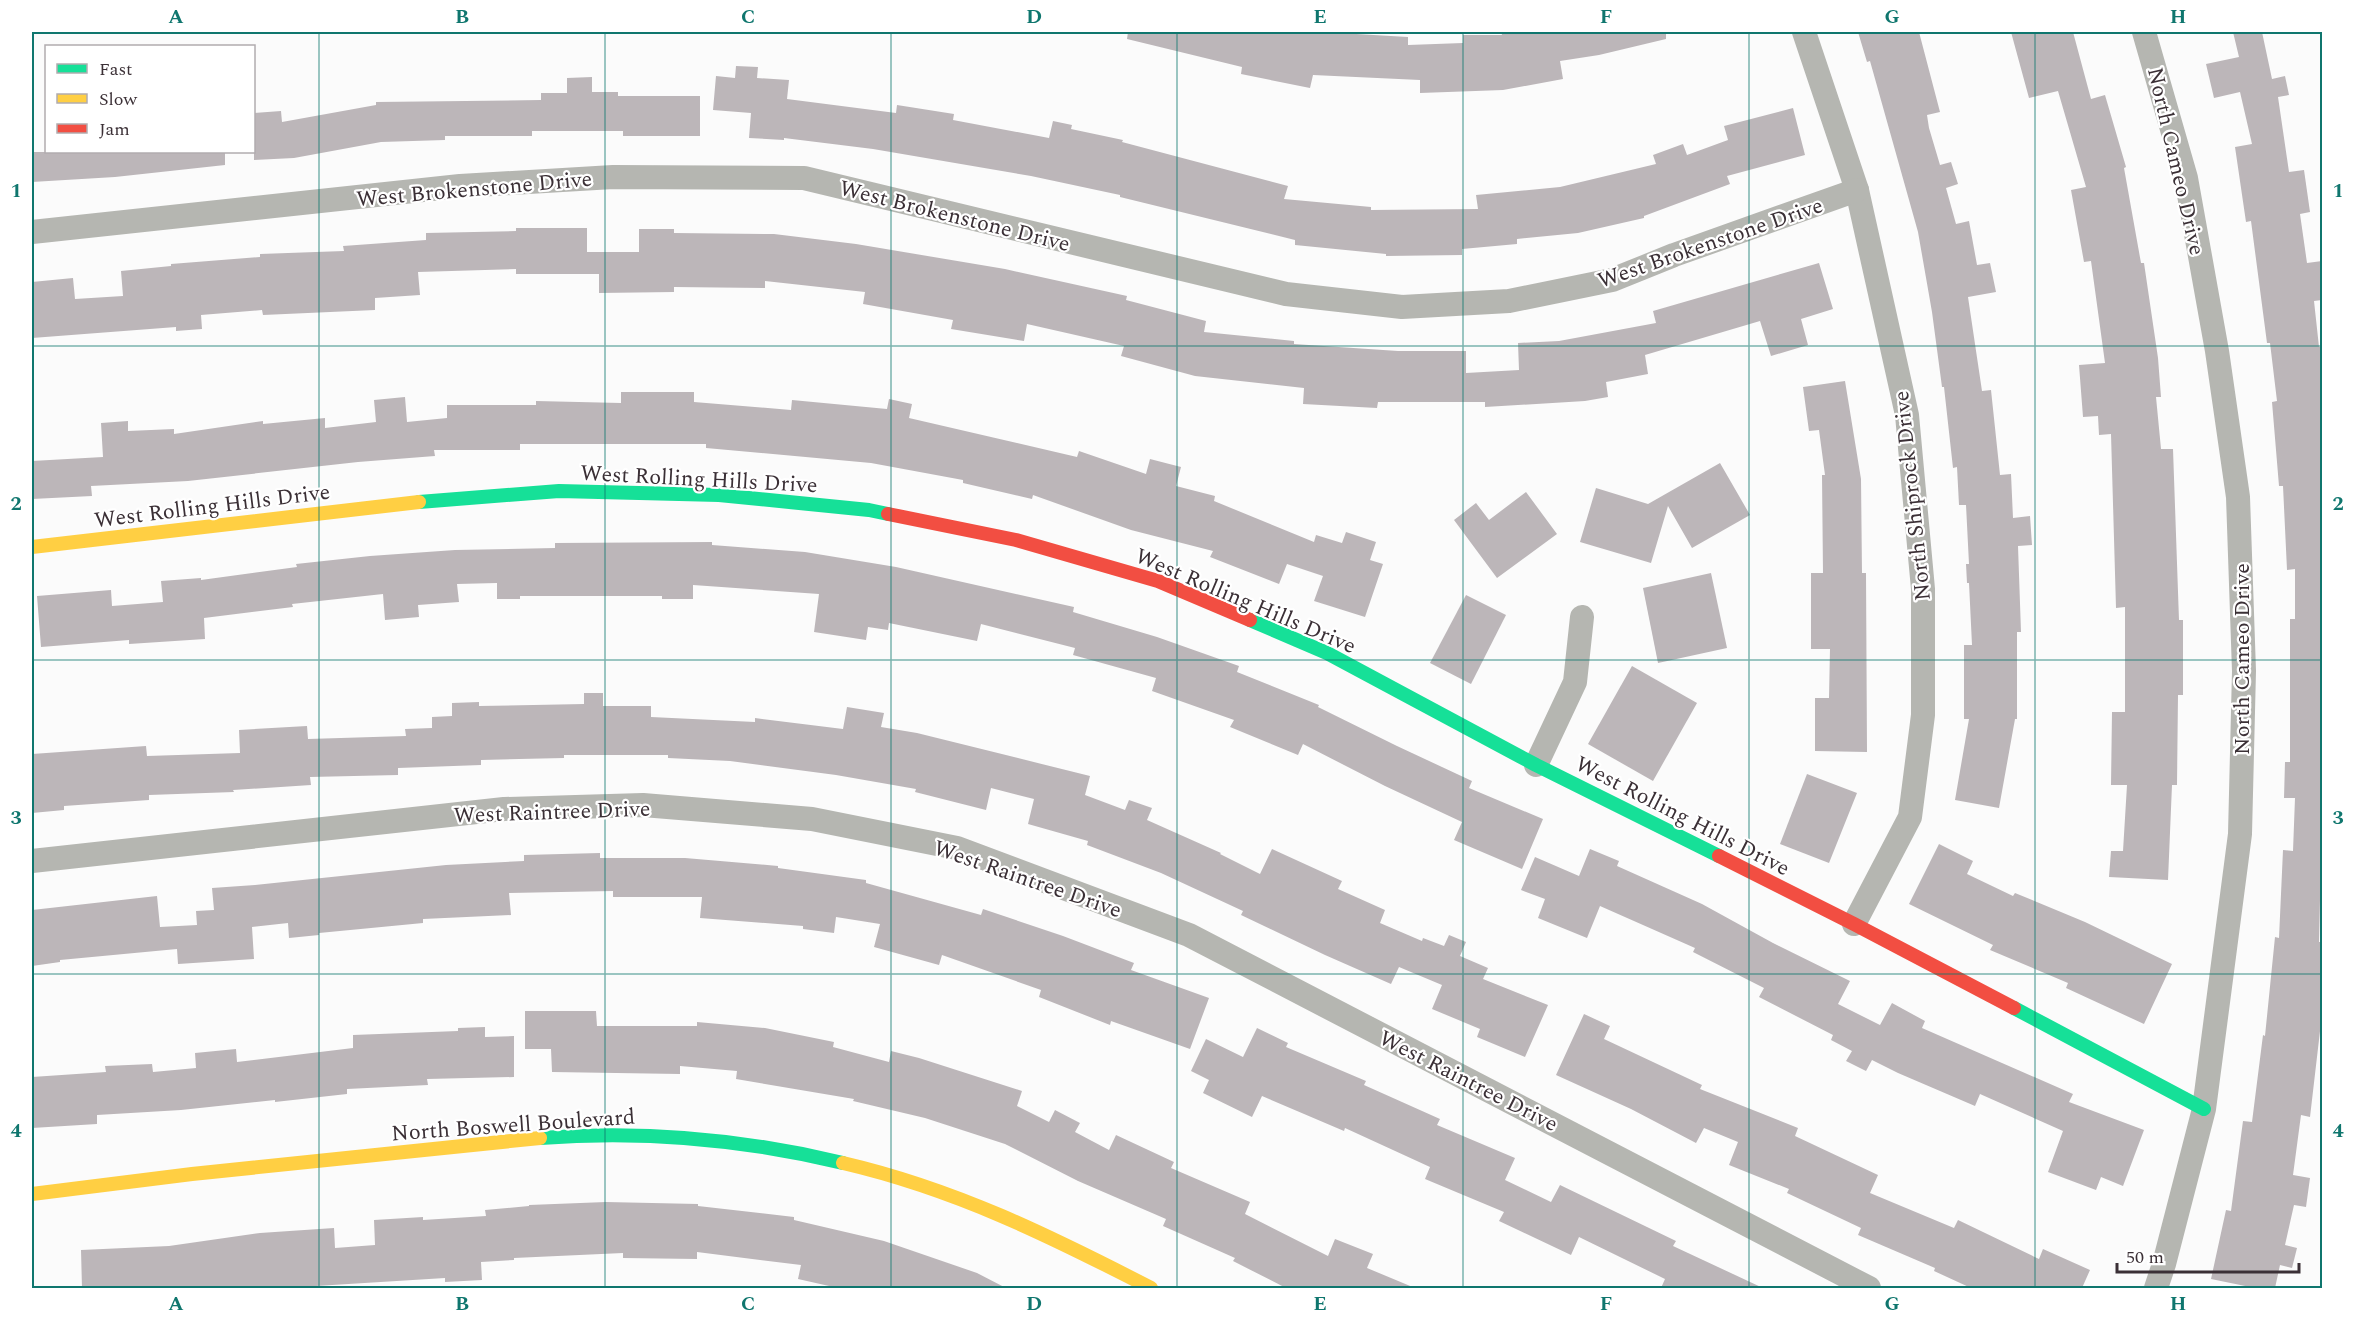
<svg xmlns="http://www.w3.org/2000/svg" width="2354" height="1320" font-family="Spectral,serif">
	<rect width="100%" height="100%" fill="#fbfbfb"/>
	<g fill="#bcb6b9">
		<path d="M1128,32h194l86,5v8l55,-2v-8h39l-1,-3h165v7l-67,16 -39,6 3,18 -60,11 -83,3v-13l-107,-5 -3,13 -69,-14 1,-7 -115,-28z"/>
		<path d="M1858,32h61l21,80 -13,3 2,13 11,37 11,-3 7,22 -12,4 10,36 13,-3 8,44 13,-2 6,29 -28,5 14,94 9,-1 9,85 11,-1 2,44 17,-2 2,29 -14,1 3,86h-4v87h-2l-16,89 -44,-8 14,-81h-5v-74h8l-3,-62h-2l-1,-19h3l-3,-59h-7l-2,-38 -4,1 -9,-81h-2l-10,-75 -14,-80 -48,-171 -3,1z"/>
		<path d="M2011,32h62l18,67 14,-4 21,72 -2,1 17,95h3l14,95 3,39h-5l5,52h12l6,171h4v75h-5l-1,90h-5l-4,95 -59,-3 2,-26h12l4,-66h-16l1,-73h13v-105l-9,1 -5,-174 -12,1 -1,-19 -15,1 -4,-52 26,-2 -14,-102 -7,1 -13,-72 15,-3 -28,-96 -29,7z"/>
		<path d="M2233,32h29l10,47 13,-3 4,19 -11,2 11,75 15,-2 6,42 -10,2 7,49 15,-2v39l-8,1 5,46 3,-1v554h-2l-1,42h3v72l-12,103 -9,-2 -8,60 17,3 -4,29 -12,-2 -9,40 12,3 -5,20 -12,-3 -5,23h-20l-44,-9 15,-69 5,1 12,-90 9,1 11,-87 2,1 10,-99 4,1 4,-88 10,1 2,-53h-11l1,-36h5v-143h5v-50l-8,1 -4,-84h-4l-7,-84 5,-1 -7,-58h-3l-16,-122 -5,1 -11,-75 17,-3 -12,-52 -26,6 -8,-34 33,-7z"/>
		<path d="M736,66l22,1 -1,11 32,2 -2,19 109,14 1,-8 57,9 -1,6 96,18 4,-17 19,4 -1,4 52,11 -1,2 166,44 -4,13 87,8v3l107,-1 -2,-14 84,-8 96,-23 -3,-9 30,-11 4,11 41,-15 -4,-14 69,-18 12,47 -78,21 3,8 -86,32v2l-66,15 -61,6v5l-55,5v6l-76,1v-2l-91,-9v-5l-175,-43v-2l-89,-19 -158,-27 -89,-11v2l-35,-2 2,-25 -38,-3 3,-34 19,2z"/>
		<path d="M592,77v15h26v4h82v40h-77v-5h-91v5h-87v4l-64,2 -87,16 -40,2v-47l27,-2 1,11 94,-17v-3l165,-2v-7h26v-15z"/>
		<path d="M32,152h193v13l-110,12 -83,5z"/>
		<path d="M516,228h71v24h52v-23h35v4l100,1 82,10 149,25 122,27 -1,4 80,21 -2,11 90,9v3l104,7h68v22l53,-3 -1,-27 41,-2 97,-18 -3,-12 166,-48 14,46 -32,10 7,26 -37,11 -11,-35 -115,34 3,19 -42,8 2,15 -23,4 -100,6v-5h-107l-1,6 -74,-4 1,-16 -109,-12 -74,-20 3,-10 -97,-22 -3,17 -73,-12 2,-9 -90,-16 2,-12 -100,-11v7l-91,-1v5l-75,1v-19h-83v-5l-98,3 2,23 -45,3v12l-112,5 -1,-5 -61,5 1,14 -26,2v-4l-144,11v-56l41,-4 2,21 48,-3 -2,-25 50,-5v-2l89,-7v-3l84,-3 -1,-5 83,-6v-7l90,-2z"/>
		<path d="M1845,381l16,98 1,94h4l1,179 -52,-1v-53h14l1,-49h-19v-76h12l-1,-98h3l-6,-45 -10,1 -6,-44z"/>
		<path d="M621,392h73v10l97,8 1,-10 95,9 2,-10 23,5 -3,14 168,39 2,-6 67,23 4,-15 31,8 -5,19 39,10 -1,5 100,41 2,-7 26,8 4,-11 30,10 -6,18 13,4 -18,53 -51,-16 9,-25 -36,-12 -8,20 -69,-27 3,-6 -82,-21 -98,-35 -1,4 -69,-16v-3l-92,-17 -165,-15v-4h-186v6h-86l1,6 -77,6 -170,19 -97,5 1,10 -60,3v-38l71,-4 -2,-34 27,-2v10l46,-2v5l89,-13v3l62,-6v10l51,-6 -2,-22 31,-3 2,25 40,-4v-13h89v-4l85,2z"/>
		<path d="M1720,463l30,52 -58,33 -24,-42 -17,57 -71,-21 16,-54 52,16z"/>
		<path d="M1526,492l31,42 -60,44 -43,-58 22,-17 13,17z"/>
		<path d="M712,542v3l93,7 91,15 178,40 -1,5 84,25 82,29 -2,6 82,33 -1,2 79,39 75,35 -3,7 74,31 -21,50 -68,-29 8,-18 -77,-36 -82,-42 -5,11 -68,-28 4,-7 -82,-29 4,-13 -83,-23 2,-7 -94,-24 -4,17 -88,-18 -1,7 -20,-3 -2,13 -52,-8 5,-38 -126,-9v14h-31v-3h-142v3h-23v-16l-40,1 2,18 -41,3 1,12 -34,3 -2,-26 -91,10 1,3 -89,11 1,21 -76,5v-4l-88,7 -4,-51 74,-6 1,16 51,-4 -2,-21 40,-3v2l96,-13 -1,-3 74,-8 85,-6 100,-2v-5z"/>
		<path d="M1711,573l16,75 -69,15 -15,-75z"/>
		<path d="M1466,595l40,20 -35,69 -41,-21z"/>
		<path d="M1632,666l65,37 -44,78 -65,-37z"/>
		<path d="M584,693h19v13h48v11l104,5v-4l88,11 4,-22 37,6 -3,14 36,6 173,43 -5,19 40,15 4,-10 23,8 -5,12 74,33 -1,1 40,20 12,-25 70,32 -4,8 47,21 -5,13 42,18 1,-3 21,8 5,-11 17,7 -6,14 28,12 -5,11 65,26 -23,52 -48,-20 3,-8 -48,-20 10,-24 -43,-18 -8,17 -66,-29 -84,-40 2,-4 -82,-38 -74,-28 1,-4 -60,-17 6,-25 -43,-11 -5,22 -71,-18 1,-3 -80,-14 -106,-14 -62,-3v-3h-104v3l-83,2v5l-83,3v7l-88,2 1,8 -78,5 1,2 -85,3v5l-85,6v4l-32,3v-59l114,-8 1,10 93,-3 -1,-23 68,-4 1,13 98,-3 -1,-7 27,-1v-11l20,-1v-13l27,-1v4l105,-2z"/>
		<path d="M1807,774l50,19 -28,70 -49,-19z"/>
		<path d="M1939,844l34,17 -6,13 46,22 2,-3 70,29 87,42 -28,60 -78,-36 2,-5 -78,-33 3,-5 -84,-41z"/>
		<path d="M1590,849l29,12 -2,5 85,38 71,39 77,38 -12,23 42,21 12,-22 33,18 -3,7 151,66 -4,8 75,28 -21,56 -22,-9 -5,13 -48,-18 15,-41 -83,-37 -5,12 -77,-33 -26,-13 -6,11 -20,-10 6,-10 -21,-11 2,-5 -74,-38 5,-9 -71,-36 2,-4 -95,-42 -13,32 -49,-20 7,-19 -24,-9 14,-33 44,19z"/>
		<path d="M600,853v5h85l93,8v2l88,12v3l115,32 2,-6 80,27 71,27 -3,7 78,28 -19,51 -79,-28 -1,4 -71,-28 2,-7 -99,-35 -3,10 -65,-18 6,-23 -44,-7 -2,16 -31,-4v-3l-103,-8 2,-21h-89v-6l-104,2 2,22 -88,4v4l-104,10v2l-30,3 -1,-15 -36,4 2,32 -76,5 -1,-15 -117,11v2l-28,4v-56l125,-14 3,31 37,-2 -1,-14 18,-1 -2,-22 43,-3 191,-20 78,-4v-6z"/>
		<path d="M525,1011h71l1,15h100v-4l68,6 69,14 -1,5 56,15 2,-11 28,7 103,33 -5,15 32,16 6,-12 25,13 -5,9 34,18 7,-15 58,27 -3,6 79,34 -5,12 83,42 7,-17 38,15 -6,14 48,20h-129l-53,-27 2,-3 -72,-32 3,-7 -88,-38 -73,-37 -80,-26 -72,-17 1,-2 -118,-20 1,-8 -57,-5v8l-128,-2 -1,-23h-26z"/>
		<path d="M1584,1014l26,12 -6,13 98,46 -2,4 98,39 -3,8 83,39 -8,18 84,35 4,-8 81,39 4,-10 47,21 -8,18h-111l-37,-17 1,-3 -77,-33 3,-7 -74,-35 2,-4 -60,-24 9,-23 -34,-14 -8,15 -65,-34 -75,-34z"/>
		<path d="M485,1027v10l29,-1v41l-87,2 1,6 -81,4v5l-72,8v-2l-94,10 -84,5v9l-65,4v-51l74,-5 -1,-6 47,-2 1,8 43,-4 -1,-15 41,-4 1,13 116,-14v-13l105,-4v-3z"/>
		<path d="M1257,1028l31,15 -2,4 80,34 -2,4 76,34 -3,6 78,33 -10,22 46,22 9,-17 116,56 -3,5 90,42h-102l4,-9 -86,-42 -8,18 -72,-34 5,-9 -79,-33 5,-12 -85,-39 -1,3 -82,-35 -10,21 -49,-24 6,-13 -18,-9 15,-32 37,18z"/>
		<path d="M606,1202l92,2v2l96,11v3l90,21 93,32 29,15h-168l-40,-9 3,-14 -104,-13v7l-74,-1v-5l-109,5v2l-33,2 1,18 -37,2v-4l-161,10h-202l-1,-38 88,-4 91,-13 74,-5 1,20 40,-3 -1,-25 49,-3v3l63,-4 -1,-6 44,-4v-1z"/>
	</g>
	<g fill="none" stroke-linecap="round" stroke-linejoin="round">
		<g stroke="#b5b6b1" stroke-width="24">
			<path d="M1804,32l53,158 50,225 16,174v126l-13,102 -56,107"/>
			<path d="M2144,32l42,146 31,173 21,146 6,174 -4,163 -36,275 -40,155 -8,24"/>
			<path d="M32,232l428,-46 153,-9 191,1 482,116 116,13 107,-6 103,-21 62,-25 183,-65"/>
			<path d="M1536,765l39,-83 7,-65"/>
			<path d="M32,861l472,-52 139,-4 169,14 145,29 232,87 680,353"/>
		</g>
		<g stroke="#16e098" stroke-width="14">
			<path d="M419,502l140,-11 160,4 150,15 19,4"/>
			<path d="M1250,620l77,33 209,112 183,91"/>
			<path d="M2014,1008l190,101"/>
			<path d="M540,1138c103,-8 203,1 303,25"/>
		</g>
		<g stroke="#ffcf43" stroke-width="14">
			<path d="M32,547l387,-45"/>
			<path d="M843,1163c112,26 207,73 308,125"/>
			<path d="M32,1194l160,-20 348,-36"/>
		</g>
		<g stroke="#f24e42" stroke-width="14">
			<path d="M888,514l128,26 142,41 92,39"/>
			<path d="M1719,856l135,68 160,84"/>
		</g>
	</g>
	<path fill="none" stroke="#0f766e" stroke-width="1.5" stroke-opacity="0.55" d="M319,32v1256M605,32v1256M891,32v1256M1177,32v1256M1463,32v1256M1749,32v1256M2035,32v1256M32,346h2290M32,660h2290M32,974h2290"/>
	<g text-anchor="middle" stroke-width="4.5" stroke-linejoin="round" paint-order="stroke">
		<g font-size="22" fill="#3b3036" stroke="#fff">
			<text transform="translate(2177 161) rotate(77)" y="8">North Cameo Drive</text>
			<text transform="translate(474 188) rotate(-5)" y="8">West Brokenstone Drive</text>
			<text transform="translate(955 215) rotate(14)" y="8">West Brokenstone Drive</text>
			<text transform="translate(1710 242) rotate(-19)" y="8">West Brokenstone Drive</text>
			<text transform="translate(699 478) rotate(3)" y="8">West Rolling Hills Drive</text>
			<text transform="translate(1911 496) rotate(-96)" y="8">North Shiprock Drive</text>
			<text transform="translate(212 505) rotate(-7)" y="8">West Rolling Hills Drive</text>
			<text transform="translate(1246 600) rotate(23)" y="8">West Rolling Hills Drive</text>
			<text transform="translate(2241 659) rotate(-90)" y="8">North Cameo Drive</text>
			<text transform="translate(552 811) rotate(-2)" y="8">West Raintree Drive</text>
			<text transform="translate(1683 815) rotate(27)" y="8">West Rolling Hills Drive</text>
			<text transform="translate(1028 878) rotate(19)" y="8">West Raintree Drive</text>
			<text transform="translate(1469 1080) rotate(27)" y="8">West Raintree Drive</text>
			<text transform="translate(513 1124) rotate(-4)" y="8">North Boswell Boulevard</text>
		</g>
	</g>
	<rect width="2354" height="1320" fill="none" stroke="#ffffff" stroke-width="66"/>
	<rect x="45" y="45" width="210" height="108" fill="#ffffff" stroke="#b1acaf" stroke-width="1.5"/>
	<rect x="57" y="64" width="30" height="9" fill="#16e098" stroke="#b1acaf" stroke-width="1.5"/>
	<text x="99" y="75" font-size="18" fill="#3b3036">Fast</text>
	<rect x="57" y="94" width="30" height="9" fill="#ffcf43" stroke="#b1acaf" stroke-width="1.5"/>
	<text x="99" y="105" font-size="18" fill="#3b3036">Slow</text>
	<rect x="57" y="124" width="30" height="9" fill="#f24e42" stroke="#b1acaf" stroke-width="1.5"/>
	<text x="99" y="135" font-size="18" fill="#3b3036">Jam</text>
	<path d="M2117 1263v9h182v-9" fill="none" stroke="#3b3036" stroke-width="3"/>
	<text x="2126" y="1263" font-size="18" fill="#3b3036" stroke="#ffffff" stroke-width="4.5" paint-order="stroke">50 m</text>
	<rect x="33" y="33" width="2288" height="1254" fill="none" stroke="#0f766e" stroke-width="2"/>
	<g font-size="20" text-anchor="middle" font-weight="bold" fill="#0f766e">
		<text x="176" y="23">A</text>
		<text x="462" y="23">B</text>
		<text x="748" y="23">C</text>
		<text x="1034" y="23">D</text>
		<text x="1320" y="23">E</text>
		<text x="1606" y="23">F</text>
		<text x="1892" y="23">G</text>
		<text x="2178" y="23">H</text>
		<text x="16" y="197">1</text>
		<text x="2338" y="197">1</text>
		<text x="16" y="510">2</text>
		<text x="2338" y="510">2</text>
		<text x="16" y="824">3</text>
		<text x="2338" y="824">3</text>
		<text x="16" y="1137">4</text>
		<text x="2338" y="1137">4</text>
		<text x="176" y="1310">A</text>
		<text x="462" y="1310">B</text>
		<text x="748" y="1310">C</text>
		<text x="1034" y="1310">D</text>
		<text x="1320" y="1310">E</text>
		<text x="1606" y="1310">F</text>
		<text x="1892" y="1310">G</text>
		<text x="2178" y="1310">H</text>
	</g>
</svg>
